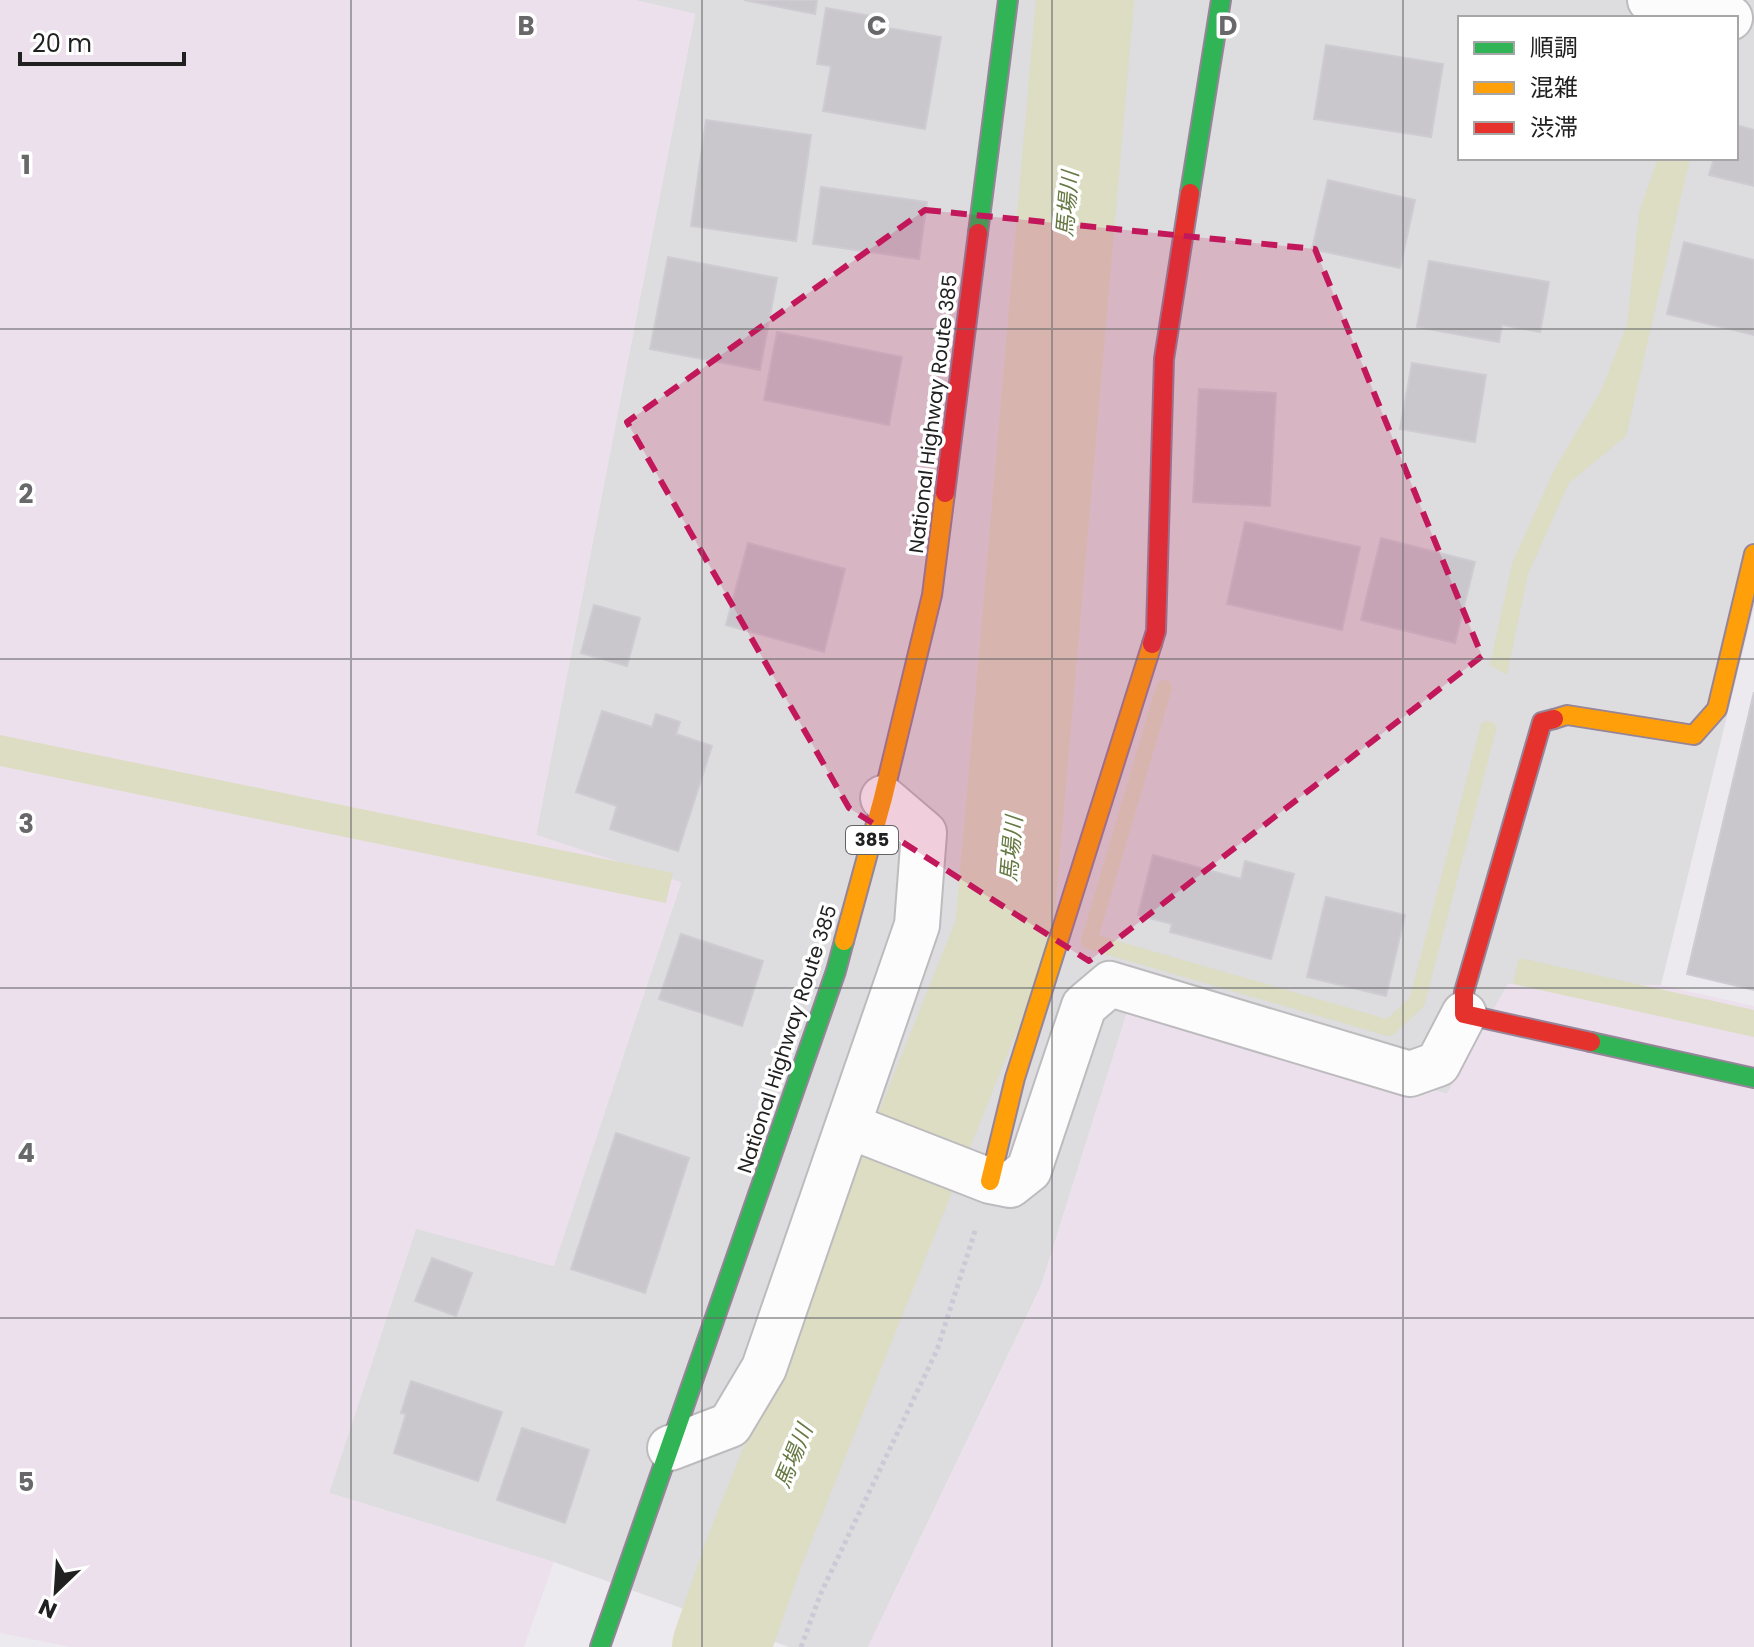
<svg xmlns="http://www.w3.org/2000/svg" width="1754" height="1647" font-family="Poppins,'Noto Sans JP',sans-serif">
	<rect width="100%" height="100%" fill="#edeaef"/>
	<path fill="#dddcde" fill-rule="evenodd" d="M635,0h1119v606l-93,379 -153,-1 -61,110 -317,-91 -89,283 -173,361h-79l-235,-85 -225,-69 87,-265 137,38 128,-383 -145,-48 159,-821zM1460,18h276v140h-276z"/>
	<g fill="#ece0ed">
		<path d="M0,0h635l60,14 -159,821 145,47 -127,384 -138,-37 -87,264 225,69 -30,85h-453l-71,-14z"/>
		<path d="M1508,984l153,1 93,21v641h-886l173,-360 89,-284 317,91z"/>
	</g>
	<g fill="#dcddc3">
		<path d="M1658,158h32l-64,278 -57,47 -41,91 -21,101 -17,-10 22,-101 42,-94 47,-79 26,-66 12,-112z"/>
		<path d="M0,735l673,138 -7,30 -666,-137z"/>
		<path d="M1519,958l235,52v27l-241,-53z"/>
	</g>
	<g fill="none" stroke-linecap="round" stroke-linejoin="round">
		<path stroke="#dcddc3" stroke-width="16" d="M1164,688l-75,253 300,87 28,-26 71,-273"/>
		<path stroke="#dcddc3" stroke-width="98" d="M721,1647l34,-97 249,-618 81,-932"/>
	</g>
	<g fill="#c9c7cc" stroke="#ceccd2" stroke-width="2">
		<path d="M744,0h73l-2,14z"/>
		<path d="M826,8l51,9 -1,9 65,11 -16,92 -102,-18 8,-45 -14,-2z"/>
		<path d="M1326,45l117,19 -12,73 -117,-18z"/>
		<path d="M706,120l105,15 -15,106 -105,-15z"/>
		<path d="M1736,125l18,5v56l-45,-11 5,-17h22z"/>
		<path d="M1328,180l87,20 -15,68 -88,-19z"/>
		<path d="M821,187l106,15 -8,57 -106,-15z"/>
		<path d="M1684,242l70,18v75l-87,-21z"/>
		<path d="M668,257l109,21 -17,92 -110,-21z"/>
		<path d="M1429,261l120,21 -9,50 -38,-7 -3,17 -82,-15z"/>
		<path d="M777,332l125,25 -13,68 -125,-25z"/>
		<path d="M1412,363l74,12 -11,67 -75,-13z"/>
		<path d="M1199,389l77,4 -6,113 -77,-4z"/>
		<path d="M1245,522l115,25 -18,83 -115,-26z"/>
		<path d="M1381,538l94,24 -20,81 -94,-23z"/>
		<path d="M748,543l97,26 -21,83 -98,-27z"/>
		<path d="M594,605l46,13 -13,48 -46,-13z"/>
		<path d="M1754,692v298l-67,-16z"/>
		<path d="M602,711l50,16 4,-13 24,8 -4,12 36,12 -34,105 -68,-22 7,-23 -41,-14z"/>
		<path d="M1153,855l88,24 4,-18 49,13 -23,85 -101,-27 2,-8 -34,-9z"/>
		<path d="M1326,897l79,18 -19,81 -79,-19z"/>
		<path d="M681,934l82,27 -21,65 -83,-27z"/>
		<path d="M616,1133l73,25 -44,135 -74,-24z"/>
		<path d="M432,1258l40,15 -16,43 -41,-15z"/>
		<path d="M411,1381l91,31 -24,69 -84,-28 12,-39 -5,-1z"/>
		<path d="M522,1428l67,22 -24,73 -68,-23z"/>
	</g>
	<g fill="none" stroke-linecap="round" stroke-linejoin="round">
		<g stroke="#bdbbbe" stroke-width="48">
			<g id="street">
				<path d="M1650,0l80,18"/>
				<path d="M849,1126l141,55 20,4 19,-15 55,-164 26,-22 300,90 28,-10 26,-50"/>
				<path d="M670,1448l60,-23 34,-57 153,-443 7,-92 -41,-35"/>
			</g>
		</g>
		<g stroke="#968498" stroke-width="22">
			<g id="fast">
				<path d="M1190,193l31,-193"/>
				<path d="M978,233l30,-233"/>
				<path d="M1591,1042l163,36"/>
				<path d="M600,1647l236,-676 8,-30"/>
			</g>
		</g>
		<g stroke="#968498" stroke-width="22">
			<g id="slow">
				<path d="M1554,719l13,-4 127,20 23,-26 37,-155"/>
				<path d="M844,941l39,-143 49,-203 13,-102"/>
				<path d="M990,1181l25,-103 137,-434"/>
			</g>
		</g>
		<g stroke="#968498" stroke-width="22">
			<g id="jam">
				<path d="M945,493l33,-260"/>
				<path d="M1152,644l4,-13 8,-272 26,-166"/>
				<path d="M1554,719l-12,3 -78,270v22l127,28"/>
			</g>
		</g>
		<path stroke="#cacad6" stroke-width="5" stroke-dasharray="4 4" stroke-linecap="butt" d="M801,1647l20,-54 116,-243 39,-122"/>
		<use href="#street" stroke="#fcfcfd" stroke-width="44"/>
		<use href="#fast" stroke="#30b455" stroke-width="18"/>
		<use href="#slow" stroke="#ff9f0a" stroke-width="18"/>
		<use href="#jam" stroke="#e5322d" stroke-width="18"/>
	</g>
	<path fill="#c2185b" fill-opacity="0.2" stroke="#c2185b" stroke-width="6" stroke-dasharray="16 10" stroke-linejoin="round" d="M925,210l390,39 167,407 -393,305 -240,-153 -222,-386z"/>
	<path fill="none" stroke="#686769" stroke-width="2" stroke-opacity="0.55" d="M351,0v1647M702,0v1647M1052,0v1647M1403,0v1647M0,329h1754M0,659h1754M0,988h1754M0,1318h1754"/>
	<g text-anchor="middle" stroke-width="7" stroke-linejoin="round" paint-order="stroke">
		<rect fill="#fff" stroke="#646464" stroke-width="2" x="846" y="826" width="52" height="28" rx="6"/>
		<g font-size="18" font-weight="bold" fill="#212121">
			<text x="872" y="846">385</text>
		</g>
		<g font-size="20" fill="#212121" stroke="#fff">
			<text transform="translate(933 414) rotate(-83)" y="7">National Highway Route 385</text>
			<text transform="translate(787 1039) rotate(-72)" y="7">National Highway Route 385</text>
		</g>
		<g font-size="22" font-style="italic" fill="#667943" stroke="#fff">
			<text transform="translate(1067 204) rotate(-85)" y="8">馬場川</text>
			<text transform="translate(1011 849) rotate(-85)" y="8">馬場川</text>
			<text transform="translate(793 1456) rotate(-68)" y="8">馬場川</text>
		</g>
	</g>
	<g font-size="26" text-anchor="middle" font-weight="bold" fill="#686769" stroke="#fff" stroke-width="7" stroke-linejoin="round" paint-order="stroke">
		<text x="526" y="35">B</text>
		<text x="877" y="35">C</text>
		<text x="1228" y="35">D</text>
		<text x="26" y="174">1</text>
		<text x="26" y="503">2</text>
		<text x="26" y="833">3</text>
		<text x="26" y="1162">4</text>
		<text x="26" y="1491">5</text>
	</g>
	<rect x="1458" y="16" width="280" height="144" fill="#ffffff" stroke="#a6a6a6" stroke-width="2"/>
	<rect x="1474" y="42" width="40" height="12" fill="#30b455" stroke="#a6a6a6" stroke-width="2"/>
	<text x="1530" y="56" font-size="24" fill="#212121">順調</text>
	<rect x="1474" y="82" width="40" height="12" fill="#ff9f0a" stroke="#a6a6a6" stroke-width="2"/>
	<text x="1530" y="96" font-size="24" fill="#212121">混雑</text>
	<rect x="1474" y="122" width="40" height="12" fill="#e5322d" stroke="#a6a6a6" stroke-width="2"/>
	<text x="1530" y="136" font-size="24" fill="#212121">渋滞</text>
	<g transform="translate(56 1591) rotate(205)" stroke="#ffffff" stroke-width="6" paint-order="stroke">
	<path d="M0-6L14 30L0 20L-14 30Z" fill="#212121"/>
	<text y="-12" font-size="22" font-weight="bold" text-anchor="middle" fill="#212121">N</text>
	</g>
	<path d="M20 52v12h164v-12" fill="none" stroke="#212121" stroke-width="4"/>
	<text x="32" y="52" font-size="24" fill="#212121" stroke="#ffffff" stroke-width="6" paint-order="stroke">20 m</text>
</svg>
